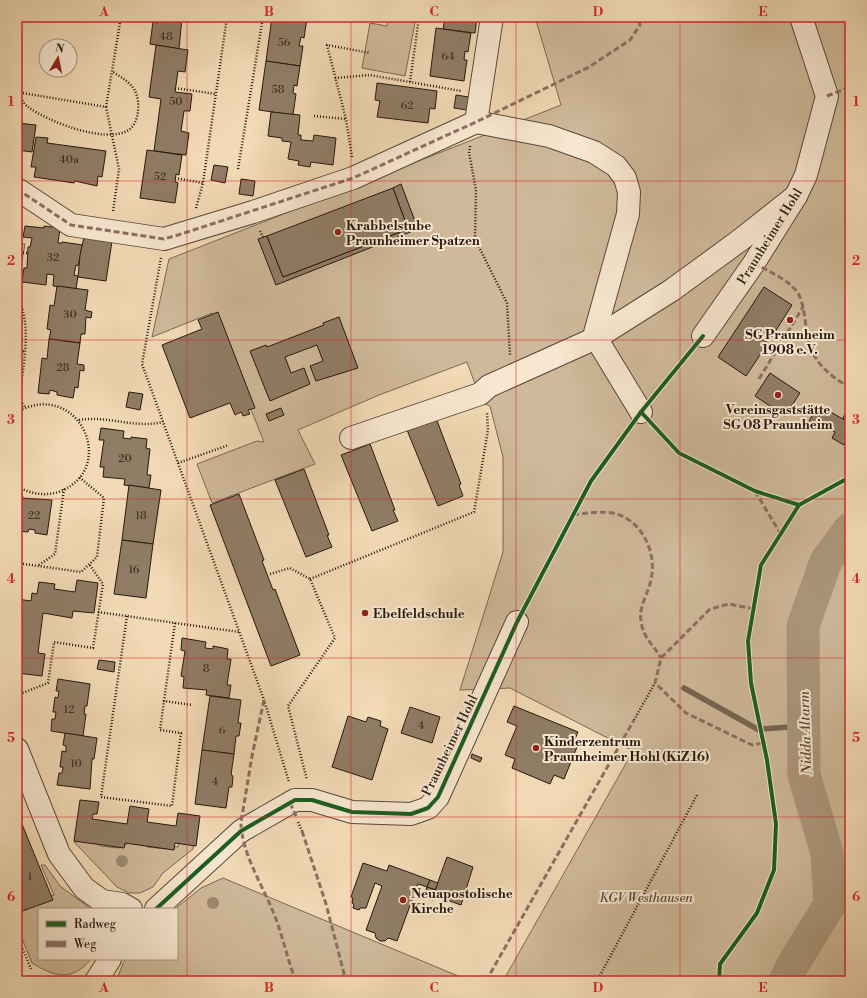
<svg xmlns="http://www.w3.org/2000/svg" width="867" height="998" font-family="'Libre Bodoni',serif">
	<rect width="100%" height="100%" fill="#f2dab6"/>
	<filter id="stains"><feTurbulence type="fractalNoise" baseFrequency=".005" numOctaves="4"/><feColorMatrix values="0 0 0 0 .2 0 0 0 0 .09 0 0 0 0 .02 0 0 0 .5 -.17"/></filter>
	<radialGradient id="worn" r=".72"><stop offset=".6" stop-color="#630" stop-opacity="0"/><stop offset="1" stop-color="#630" stop-opacity=".3"/></radialGradient>
	<g fill="#cfb99a" stroke="#7a6854">
		<path d="M388,17h28l-11,59 -43,-8 8,-45 17,3z"/>
		<path d="M535,17h315v964h-347l130,-230 -123,-63 -50,2 43,-138v-95l-13,-51 -8,-3 -15,-41 -88,33 -81,35 17,34 -103,39 -15,-39 60,-23 7,1 -52,-129 -60,24 17,-78 392,-154z"/>
		<path d="M17,243l8,1 -8,45z"/>
		<path d="M127,836l21,3 -1,8 20,2 1,-4 10,2 1,-7 15,2 -1,7 -30,24 -10,14 -13,6h-11l-12,-6 -43,-45 5,-4 21,3v5l19,2 1,-4 6,1z"/>
		<path d="M41,865h4l15,21 31,23h-52v50h52c-19,23 -36,18 -59,4l-15,-37v-17l37,-14z"/>
		<path d="M223,878l247,103h-354l9,-22h52v-50h-2l26,-21z"/>
	</g>
	<g fill="none" stroke-linecap="round" stroke-linejoin="round">
		<g stroke="#766551" stroke-width="5.5">
			<path d="M684,688l75,42"/>
			<path d="M762,729l41,-3"/>
		</g>
		<path stroke="#ac987d" stroke-width="33" d="M785,981l7,-15 38,-62 -3,-51 -23,-78 -1,-149 23,-65 24,-32"/>
	</g>
	<g fill="#907d66" stroke="#25180f">
		<path d="M33,17h30l-1,4z"/>
		<path d="M159,17h23l-3,32 -29,-5 3,-22 5,1z"/>
		<path d="M272,17l35,1 -3,20 -3,-1 -2,9h4l-3,20 -34,-5z"/>
		<path d="M449,17h28l-2,16 -32,-4 2,-11 4,1z"/>
		<path d="M436,28l35,5 -3,19 -3,-1 -1,9h3l-3,21 -34,-5z"/>
		<path d="M156,45l32,5 -3,22 -7,-1 -3,21 17,2 -2,17h-6l-3,20 8,2 -3,22 -32,-4 7,-52 -12,-2z"/>
		<path d="M266,61l34,5 -3,20 -3,-1 -1,8 3,1 -3,21 -34,-5z"/>
		<path d="M377,83l60,8 -2,18 -5,-1 -2,15 -51,-6 3,-16 -5,-1z"/>
		<path d="M456,95l13,2 -2,13 -13,-2z"/>
		<path d="M271,112l29,3 -2,20h3v5l12,1 1,-6 22,3 -3,27 -22,-3 -1,5 -12,-2 1,-4 -11,-2 3,-17 -9,-1v-3l-14,-2z"/>
		<path d="M17,123l19,2 -4,27 -15,-2z"/>
		<path d="M36,137l12,1 -1,5 59,8 -4,26 -4,-1 -1,10 -22,-5 -1,2 -40,-6 2,-10h-5z"/>
		<path d="M147,150l35,5 -3,20 -3,-1 -1,8 3,1 -3,20 -35,-5z"/>
		<path d="M214,165l14,2 -3,16 -14,-3z"/>
		<path d="M241,179l14,2 -2,15 -14,-2z"/>
		<path d="M401,184l17,45 -142,56 -18,-46 9,-3 16,41 125,-48 -15,-41z"/>
		<path d="M393,188l15,41 -125,48 -16,-41z"/>
		<path d="M25,226l19,2v-2l16,2 -2,15h4v-1l21,3 -5,21 -2,-1 -2,10 4,1 -2,13 -23,-3 1,-11 -7,-1 -1,11 -24,-3 2,-14h3l1,-21h2l2,-9 -9,-1z"/>
		<path d="M84,237l28,4 -6,40 -28,-4 2,-22z"/>
		<path d="M57,286l31,4 -3,20 7,2 -1,6 -5,-1 -1,17h-4l-1,9 -31,-4 2,-9 -4,-1 3,-24 4,1z"/>
		<path d="M764,287l28,18 -21,33 -5,-3 -3,5 5,3 -22,33 -28,-19z"/>
		<path d="M218,312l37,96 -7,2 2,4 -7,2 -2,-4 -6,3 -5,-12 -40,15 -28,-73 40,-16 -4,-9z"/>
		<path d="M339,317l19,51 -42,13 -6,-15 13,-5 -6,-16 -32,12 6,16 13,-5 6,16 -40,17 -20,-50 16,-6 1,2 57,-22 -1,-2z"/>
		<path d="M49,339l31,4 -3,21 7,1v6l-4,-1 -2,18 -3,-1 -2,11 -16,-3v-3l-7,-2 -1,4 -11,-1 4,-35 5,1z"/>
		<path d="M770,373l30,20 -15,23 -30,-20z"/>
		<path d="M129,392l14,2 -3,16 -14,-3z"/>
		<path d="M818,405l32,18v12l-6,10 -12,-7 3,-6 -13,-7 -3,5 -11,-7z"/>
		<path d="M850,405v17l-7,-4z"/>
		<path d="M281,408l3,7 -15,6 -3,-7z"/>
		<path d="M436,418l25,66 -2,1 4,11 -25,10 -31,-76z"/>
		<path d="M101,428l23,3 -1,7 8,1v-2l16,2 -1,9 4,1 -3,26h4l-2,13 -25,-3 1,-6 -22,-2 1,-10h-4l4,-27h-5z"/>
		<path d="M370,444l25,66h-2l5,11 -26,10 -31,-76z"/>
		<path d="M304,469l25,66h-2l5,12 -26,10 -31,-77z"/>
		<path d="M129,485l32,5 -8,54 -31,-4z"/>
		<path d="M239,494l25,66 -2,1 11,29 2,-1 25,66 -29,11 -61,-161z"/>
		<path d="M17,496h6l-1,2 30,2 -5,35 -12,-2v-3l-6,-1 -1,3 -11,-1z"/>
		<path d="M122,540l31,4 -7,54 -32,-4z"/>
		<path d="M77,580l21,3 -4,30 -21,-2 -1,7 -29,-5 -5,40 7,1 -3,22 -25,-3v-74l14,2 1,-8 5,1 2,-12 16,2 -1,5 21,3z"/>
		<path d="M182,638l24,4 -1,6 8,1v-3l15,3 -1,10h4l-4,26h4l-2,13 -23,-3 1,-5 -24,-2 1,-11 -3,-1 4,-25 -4,-1z"/>
		<path d="M99,660l16,2 -1,10 -17,-3z"/>
		<path d="M58,679l32,5 -3,22h-2l-1,8h2l-3,22 -32,-5 1,-12h3l1,-7h-3l2,-15 3,1 1,-7h-3z"/>
		<path d="M210,696l31,4 -3,23h3l-2,13h-3l-2,18 -32,-4z"/>
		<path d="M514,706l64,26 -6,14 5,1 -13,32 -10,-4 -4,9 -38,-16 3,-9 -10,-4 12,-29 -10,-4z"/>
		<path d="M410,707l30,10 -8,26 -31,-10z"/>
		<path d="M348,716l18,6 2,-5 13,4 -1,5 8,3 -16,51 -40,-13z"/>
		<path d="M65,733l32,5 -3,21h-2l-2,30 -33,-4 2,-12h3l1,-6h-3l2,-16 4,1v-6l-3,-1z"/>
		<path d="M202,750l32,4 -3,21 2,1 -1,11h-3l-3,21 -31,-4z"/>
		<path d="M472,754l10,4 -2,4 -9,-4z"/>
		<path d="M80,800l19,2 -2,12h-4l-1,5 35,5 3,-18 19,3 -2,13 29,4 2,-13 22,3 -4,30 -21,-3 -1,7 -49,-7 -1,5 -50,-7z"/>
		<path d="M17,802l3,8 -3,2 36,88 -36,13z"/>
		<path d="M447,857l26,10 -9,29 -2,2 1,1 -2,6 -20,-7 2,-5 -8,-3z"/>
		<path d="M363,863l24,8 2,-6 41,15 -3,7 -9,-3 -21,57 -9,-3 -3,3h-5l-4,-3 -1,-5 -9,-3 16,-44 -7,-3 -9,25h-6l-1,2 -6,-2 1,-4 -2,-1 1,-5 -2,-1z"/>
		<path d="M430,880l8,3 -3,7 -8,-3z"/>
		<path d="M427,887l9,3 -3,10 -9,-3z"/>
	</g>
	<g fill="none" stroke-linecap="round" stroke-linejoin="round">
		<g stroke="#584839" stroke-width="24">
			<g id="minor">
				<path d="M476,122l16,-105"/>
				<path d="M17,189l54,36 93,14 89,-27 100,-34 123,-56 73,14 45,16 22,14 9,12 4,14 -1,22 -33,119 1,5 45,74"/>
				<path d="M703,336l51,-73 42,-67 10,-21 21,-79 -26,-79"/>
				<path d="M351,438l129,-44 9,-8 107,-48 76,-48 67,-49 57,-45"/>
				<path d="M17,749l42,105 25,34 18,13"/>
				<path d="M105,909l-3,-8 20,3 9,5"/>
				<path d="M156,909l85,-78 54,-31h17l40,12 59,2 17,-6 10,-11 79,-175"/>
				<path d="M96,981l14,-22"/>
			</g>
		</g>
		<g stroke="#25180f" stroke-width="2.5" stroke-dasharray="1 2" stroke-linecap="butt">
			<path d="M335,78l35,-3 91,16"/>
			<path d="M410,82l9,-65"/>
			<path d="M175,88l41,6"/>
			<path d="M17,92l89,15 13,62 -6,43"/>
			<path d="M17,93c3,4 7,11 11,14 21,15 75,36 99,24 13,-7 14,-31 7,-42 -6,-8 -13,-12 -21,-17"/>
			<path d="M106,107l15,-90"/>
			<path d="M314,116l32,3"/>
			<path d="M470,146l-1,7 7,37 -1,49 32,64 3,52"/>
			<path d="M352,157l-6,-38 -19,-74 43,8"/>
			<path d="M238,169l25,-152"/>
			<path d="M175,178l28,5"/>
			<path d="M196,208l7,-25 24,-166"/>
			<path d="M260,231l3,6"/>
			<path d="M17,252l10,1"/>
			<path d="M161,258l-19,106 122,336 25,82"/>
			<path d="M17,295c16,32 6,70 2,104l6,8"/>
			<path d="M17,352l8,-1"/>
			<path d="M17,412c61,-34 102,55 44,79 -15,6 -31,3 -44,-5"/>
			<path d="M79,420c28,-5 56,9 84,2"/>
			<path d="M178,463l51,-18"/>
			<path d="M17,563l64,9 16,-15 7,-59 -25,-21"/>
			<path d="M39,565l16,-11 9,-65"/>
			<path d="M270,574l20,-6 20,11 25,59 -47,68 19,74"/>
			<path d="M310,579l164,-67 14,-82 -1,-18"/>
			<path d="M98,612l141,20"/>
			<path d="M127,616l-26,181 71,9 9,-73 -21,-3 4,-29"/>
			<path d="M175,623l-11,78 28,4"/>
			<path d="M17,695l31,-12 6,-41 39,6 10,-64 -14,-20"/>
			<path d="M634,720l21,-37"/>
			<path d="M298,822l4,9"/>
			<path d="M17,935l14,34"/>
			<path d="M597,981l100,-186"/>
		</g>
		<use href="#minor" stroke="#f7e7d0" stroke-width="22"/>
		<g stroke="#8d6e63" stroke-width="3" stroke-dasharray="6 3" stroke-linecap="butt">
			<path d="M827,96l23,-9"/>
			<path d="M17,189l54,36 93,14 14,-4 175,-57 123,-56 113,-55 41,-27 10,-15 -1,-8"/>
			<path d="M754,263c13,8 37,17 45,32 8,17 5,37 12,54 7,17 23,30 39,38"/>
			<path d="M759,379l44,-72"/>
			<path d="M755,491l25,42"/>
			<path d="M573,515c14,-2 27,-4 40,-2 27,6 42,35 39,61 -1,15 -14,32 -11,47 2,17 12,23 20,37"/>
			<path d="M754,609l-25,-5 -19,5 -49,49 -6,25 31,30 66,32 11,-2"/>
			<path d="M264,700l-12,56 -11,66c0,30 22,64 33,92 9,22 13,45 22,67"/>
			<path d="M290,803l6,13"/>
			<path d="M302,831l24,73 20,77"/>
			<path d="M486,981l148,-261"/>
		</g>
		<g stroke="#f7e7d0" stroke-width="6">
			<g id="cycleway">
				<path d="M641,412l38,41 76,38 44,14"/>
				<path d="M156,909l85,-78 54,-31h17l40,12 59,2 17,-6 10,-11 79,-175 74,-141 50,-69 62,-76"/>
				<path d="M719,981l1,-17 37,-51 17,-43 2,-46 -9,-64 -16,-77 -3,-42 13,-76 38,-60 51,-28"/>
			</g>
		</g>
		<use href="#cycleway" stroke="#1b5e20" stroke-width="4"/>
	</g>
	<g fill="#9d8a71">
		<circle cx="122" cy="861" r="6"/>
		<circle cx="213" cy="903" r="6"/>
	</g>
	<path fill="none" stroke="#d62828" stroke-width="1" stroke-opacity="0.55" d="M187,17v964M351,17v964M516,17v964M680,17v964M17,181h833M17,340h833M17,499h833M17,658h833M17,817h833"/>
	<g fill="#8f2418" stroke="#f7e7d0" stroke-width="1.5">
		<circle cx="338" cy="232" r="4"/>
		<circle cx="790" cy="320" r="4"/>
		<circle cx="778" cy="395" r="4"/>
		<circle cx="365" cy="613" r="4"/>
		<circle cx="536" cy="748" r="4"/>
		<circle cx="403" cy="900" r="4"/>
	</g>
	<g text-anchor="middle" stroke-width="4" stroke-linejoin="round" paint-order="stroke">
		<g font-size="11" fill="#403125">
			<text x="166" y="40">48</text>
			<text x="284" y="46">56</text>
			<text x="448" y="60">64</text>
			<text x="278" y="93">58</text>
			<text x="176" y="105">50</text>
			<text x="407" y="109">62</text>
			<text x="69" y="163">40a</text>
			<text x="160" y="180">52</text>
			<text x="53" y="261">32</text>
			<text x="70" y="318">30</text>
			<text x="63" y="371">28</text>
			<text x="125" y="462">20</text>
			<text x="34" y="519">22</text>
			<text x="141" y="519">18</text>
			<text x="134" y="573">16</text>
			<text x="206" y="672">8</text>
			<text x="69" y="713">12</text>
			<text x="421" y="729">4</text>
			<text x="222" y="734">6</text>
			<text x="76" y="767">10</text>
			<text x="215" y="785">4</text>
			<text x="30" y="880">1</text>
		</g>
		<g font-size="13" font-weight="bold" fill="#25180f" stroke="#f7e7d0" text-anchor="start">
			<text x="346" y="230">Krabbelstube<tspan x="346" dy="15">Praunheimer Spatzen</tspan></text>
			<text x="790" y="339" text-anchor="middle">SG Praunheim<tspan x="790" dy="15">1908 e.V.</tspan></text>
			<text x="778" y="414" text-anchor="middle">Vereinsgaststätte<tspan x="778" dy="15">SG 08 Praunheim</tspan></text>
			<text x="373" y="618">Ebelfeldschule</text>
			<text x="544" y="746">Kinderzentrum<tspan x="544" dy="15">Praunheimer Hohl (KiZ 16)</tspan></text>
			<text x="411" y="898">Neuapostolische<tspan x="411" dy="15">Kirche</tspan></text>
		</g>
		<g font-size="13" fill="#25180f" stroke="#f7e7d0">
			<text transform="translate(769 236) rotate(-58)" y="5">Praunheimer Hohl</text>
			<text transform="translate(449 745) rotate(-64)" y="5">Praunheimer Hohl</text>
		</g>
		<g font-size="13" font-style="italic" fill="#584839" stroke="#f7e7d0">
			<text x="646" y="902">KGV Westhausen</text>
		</g>
		<g font-size="14" font-style="italic" fill="#5b4b3b" stroke="#f7e7d0">
			<text transform="translate(805 733) rotate(-92)" y="5">Nidda Altarm</text>
		</g>
	</g>
	<rect width="867" height="998" fill="none" stroke="#f2dab6" stroke-width="44"/>
	<rect x="38" y="908" width="140" height="52" fill="#f7e7d0" stroke="#a39483"/>
	<rect x="46" y="921" width="20" height="6" fill="#1b5e20" stroke="#a39483"/>
	<text x="74" y="928" font-size="12" fill="#25180f">Radweg</text>
	<rect x="46" y="941" width="20" height="6" fill="#8d6e63" stroke="#a39483"/>
	<text x="74" y="948" font-size="12" fill="#25180f">Weg</text>
	<g transform="translate(58 58) rotate(10)"><circle r="19" fill="#f7e7d0" stroke="#a39483"/>
	<path d="M0-3L7 15L0 10L-7 15Z" fill="#8f2418"/>
	<text y="-6" font-size="11" font-weight="bold" text-anchor="middle" fill="#25180f">N</text>
	</g>
	<rect x="22" y="22" width="823" height="954" fill="none" stroke="#d62828" stroke-width="1.5"/>
	<g font-size="13" text-anchor="middle" font-weight="bold" fill="#d62828">
		<text x="104" y="16">A</text>
		<text x="269" y="16">B</text>
		<text x="434" y="16">C</text>
		<text x="598" y="16">D</text>
		<text x="763" y="16">E</text>
		<text x="11" y="106">1</text>
		<text x="856" y="106">1</text>
		<text x="11" y="265">2</text>
		<text x="856" y="265">2</text>
		<text x="11" y="424">3</text>
		<text x="856" y="424">3</text>
		<text x="11" y="583">4</text>
		<text x="856" y="583">4</text>
		<text x="11" y="742">5</text>
		<text x="856" y="742">5</text>
		<text x="11" y="901">6</text>
		<text x="856" y="901">6</text>
		<text x="104" y="992">A</text>
		<text x="269" y="992">B</text>
		<text x="434" y="992">C</text>
		<text x="598" y="992">D</text>
		<text x="763" y="992">E</text>
	</g>
	<rect width="100%" height="100%" filter="url(#stains)"/>
	<rect width="100%" height="100%" fill="url(#worn)"/>
</svg>
